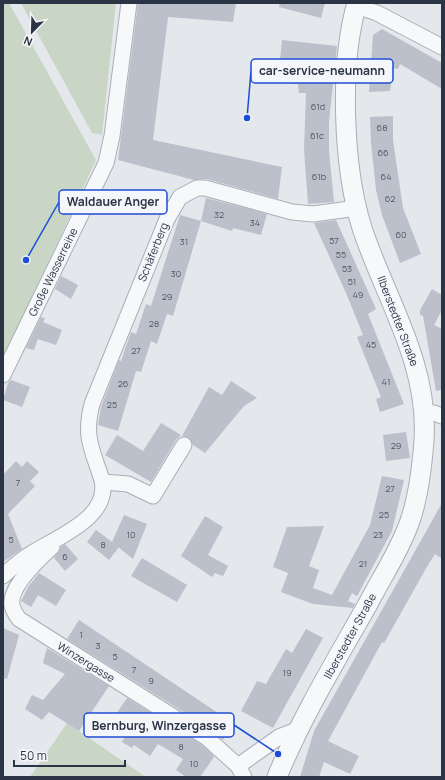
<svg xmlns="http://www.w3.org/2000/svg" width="445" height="780" font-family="Manrope,sans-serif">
	<rect width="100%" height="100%" fill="#e4e7ec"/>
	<g fill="#c9d6c5">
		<path d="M3,3h6l87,157 -93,200z"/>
		<path d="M21,3h95l-14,132 -10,-2z"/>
		<path d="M67,723l79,54h-116z"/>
	</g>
	<g fill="#bbc0ca">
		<path d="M138,3h98l-3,19 -65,-5 -15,123 129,27 -4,32 -71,-20 -13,1 -76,-20z"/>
		<path d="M280,3h45l-4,15 -42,-11z"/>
		<path d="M382,29l60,34v26l-42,-25 -2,5 -4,-1 -4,23 -21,1 4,-57z"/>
		<path d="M282,40l55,6 -8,76v29l5,51 -26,2 -4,-54 2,-57h-7l-1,-9h-7v-2l-13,-2z"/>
		<path d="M393,116v24l10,68 18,46 -21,9 -18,-48 -6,-25 -5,-47 -1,-26z"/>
		<path d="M206,198l61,16 -6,21 -28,-7 -1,3 -31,-10z"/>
		<path d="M180,215l21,6 -28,95 -6,-2 -10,30 -6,-3 -10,31 -5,-1 -18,60 -20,-6 3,-18 18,-47 2,1 10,-29 5,2 10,-30 5,2z"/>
		<path d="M336,220l40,89 -8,5 36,90 -24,8 -4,-13 5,-2 -24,-60 6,-2 -17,-42 -32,-70z"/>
		<path d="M61,276l17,9 -7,14 -16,-10z"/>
		<path d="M432,289l10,6v15l-8,15 8,4v61l-6,1 -13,-75 -3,-1v-5z"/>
		<path d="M41,317l4,1 -2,4 19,8 -6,15 -18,-6 -4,11 -8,-2z"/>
		<path d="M11,380l19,7 -8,20 -19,-7 5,-17z"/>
		<path d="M231,381l26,17 -13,8 -39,47 -12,-8 -4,-7 -7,-2 27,-49 13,8z"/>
		<path d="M161,423l20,12 -5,5 -25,42 -46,-27 12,-20 26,16z"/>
		<path d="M406,432l4,26 -24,3 -3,-26z"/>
		<path d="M16,461l6,6 5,-6 12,11 -9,9 5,5 -27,28 14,35 -19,13v-87z"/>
		<path d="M382,476l22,4 -12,51 -35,65 -5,-3 -4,8 7,3 -2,4 -40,-4 -32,-12 7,-19 -15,-6 14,-40 37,-1 -15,40 10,4 -6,18 19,7 38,-70z"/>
		<path d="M442,503v56l-7,-5 -7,11 -44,78 -2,-1 -54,99 31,15 -9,18 -26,-12 -5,15h-19l14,-46z"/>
		<path d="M124,515l23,9 -14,35 -21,-17z"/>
		<path d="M205,516l18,11 -15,28 20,11 -5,10 -8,-3 -3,4 -31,-21z"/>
		<path d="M96,530l23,17 -10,13 -22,-18z"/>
		<path d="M65,544l13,15 -13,12 -11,-13 7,-11z"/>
		<path d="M142,558l45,27 -10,17 -46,-26z"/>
		<path d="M39,573l27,17 -10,16 -18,-11 -7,12 -10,-6 7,-14z"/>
		<path d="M79,620l154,103 -10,17 -11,-10 -145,-91z"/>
		<path d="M3,628l16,7 -12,44 -4,-1z"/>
		<path d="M306,629l17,9 -50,90 -32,-17 16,-30 9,3 20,-35 6,4z"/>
		<path d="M47,648l62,38 -30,45 -30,-19 -7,8 -17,-11 7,-14 11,5 22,-26 -22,-11z"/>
		<path d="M127,698l75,47 11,10 1,2 -14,20h-14l-10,-7 7,-11 -25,-15 -8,12 -16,-11 -2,3 -10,-6 3,-5 -17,-11z"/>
	</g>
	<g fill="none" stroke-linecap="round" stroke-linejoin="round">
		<g stroke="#a9aeb7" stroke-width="17">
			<g id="minor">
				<path d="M356,6l21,7 65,34"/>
				<path d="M3,375l103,-212 6,-27 17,-133"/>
				<path d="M423,412l11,1 8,3"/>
				<path d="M103,482l25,2 25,12 31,-51"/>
				<path d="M52,547c-12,11 -43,40 -40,58 1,5 4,10 7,14l188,119 31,28 6,11"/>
				<path d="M3,576c9,-8 18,-17 29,-23 26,-16 82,-37 69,-76 -10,-30 -17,-41 -9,-73l75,-185 13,-22 17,-9h8l87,24 21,2 44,-6"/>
				<path d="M238,766l41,-29 20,-8"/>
			</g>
		</g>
		<g stroke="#a9aeb7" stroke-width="21">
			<path id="tertiary" d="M277,777c25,-61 60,-118 92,-175 14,-27 31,-52 41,-81 9,-26 12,-54 14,-81 5,-77 -39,-142 -62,-212 -19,-61 -23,-163 -5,-225"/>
		</g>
		<use href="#minor" stroke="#f7f8fa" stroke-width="15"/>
		<use href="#tertiary" stroke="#f7f8fa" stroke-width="19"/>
	</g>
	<g text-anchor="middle" stroke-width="3.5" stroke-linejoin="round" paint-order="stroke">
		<g font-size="9" fill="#4f5766">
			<text x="318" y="110">61d</text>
			<text x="382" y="131">68</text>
			<text x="317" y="139">61c</text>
			<text x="383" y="156">66</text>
			<text x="319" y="180">61b</text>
			<text x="386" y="180">64</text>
			<text x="390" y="202">62</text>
			<text x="219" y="218">32</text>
			<text x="255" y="226">34</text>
			<text x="401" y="238">60</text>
			<text x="334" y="244">57</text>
			<text x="184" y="245">31</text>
			<text x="341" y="258">55</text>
			<text x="347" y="272">53</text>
			<text x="176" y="277">30</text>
			<text x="352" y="285">51</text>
			<text x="358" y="298">49</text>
			<text x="167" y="300">29</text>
			<text x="154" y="327">28</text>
			<text x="371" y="348">45</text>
			<text x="136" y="354">27</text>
			<text x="386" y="385">41</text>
			<text x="123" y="387">26</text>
			<text x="112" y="408">25</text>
			<text x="396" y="449">29</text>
			<text x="18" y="486">7</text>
			<text x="390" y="492">27</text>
			<text x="384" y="518">25</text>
			<text x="131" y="538">10</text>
			<text x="378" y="538">23</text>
			<text x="11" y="543">5</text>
			<text x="103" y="548">8</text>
			<text x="65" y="560">6</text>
			<text x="363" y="567">21</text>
			<text x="81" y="638">1</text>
			<text x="98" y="649">3</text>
			<text x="115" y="660">5</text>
			<text x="134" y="673">7</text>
			<text x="287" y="676">19</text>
			<text x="151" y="684">9</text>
			<text x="181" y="750">8</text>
			<text x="194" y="767">10</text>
		</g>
		<g font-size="11" fill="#2b3445" stroke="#f4f6f9">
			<text transform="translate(153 252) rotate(-68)" y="4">Schäferberg</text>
			<text transform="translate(53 272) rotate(-64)" y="4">Große Wasserreihe</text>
			<text transform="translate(398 321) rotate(69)" y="4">Ilberstedter Straße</text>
			<text transform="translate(350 636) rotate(-61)" y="4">Ilberstedter Straße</text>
			<text transform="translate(86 662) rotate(32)" y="4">Winzergasse</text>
		</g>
	</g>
	<path fill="none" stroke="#1d4ed8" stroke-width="1.5" d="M247 118L251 71M26 260L59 202M278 754L234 725"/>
	<g fill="#1d4ed8" stroke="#f4f6f9" stroke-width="1.5">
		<circle cx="247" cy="118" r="4"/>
		<circle cx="26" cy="260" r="4"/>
		<circle cx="278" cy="754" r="4"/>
	</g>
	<g fill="#f4f6f9" stroke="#1d4ed8" stroke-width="1.5">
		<rect x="251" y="59" width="142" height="24" rx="4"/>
		<rect x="59" y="190" width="108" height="24" rx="4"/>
		<rect x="84" y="713" width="150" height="24" rx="4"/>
	</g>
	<g font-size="12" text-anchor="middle" font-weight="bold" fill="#2b3445">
		<text x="322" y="75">car-service-neumann</text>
		<text x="113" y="206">Waldauer Anger</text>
		<text x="159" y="730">Bernburg, Winzergasse</text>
	</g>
	<rect width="445" height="780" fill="none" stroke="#2b3445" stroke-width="8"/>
	<g transform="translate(32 32) rotate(203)" stroke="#f4f6f9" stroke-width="3" paint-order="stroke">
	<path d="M0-3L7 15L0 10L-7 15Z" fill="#2b3445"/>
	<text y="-6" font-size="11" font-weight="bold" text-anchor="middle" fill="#2b3445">N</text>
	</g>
	<path d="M14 760v6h111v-6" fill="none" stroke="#2b3445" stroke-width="2"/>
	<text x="20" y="760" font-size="12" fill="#2b3445" stroke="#f4f6f9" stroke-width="3" paint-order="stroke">50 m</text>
</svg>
